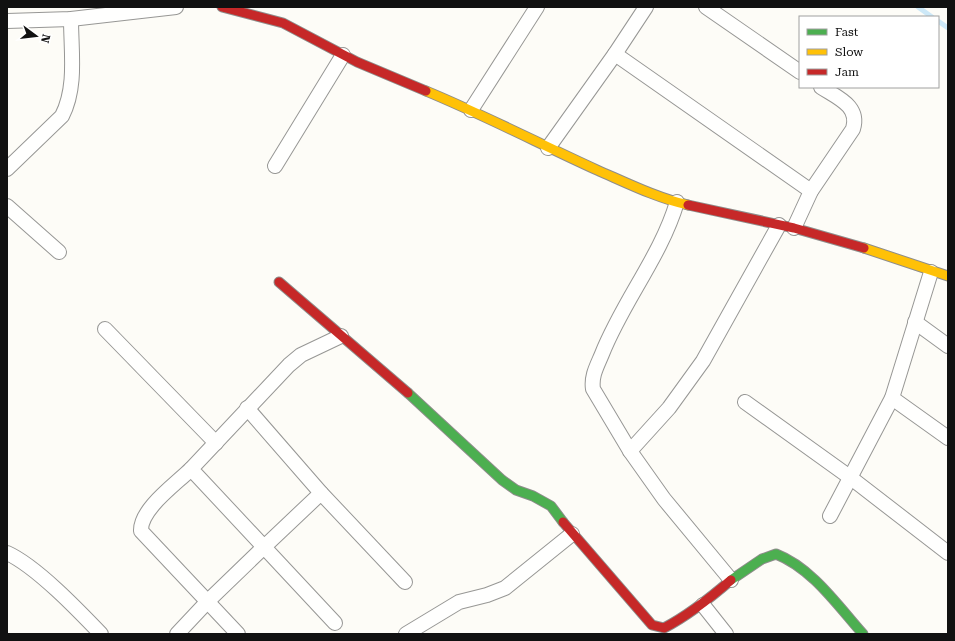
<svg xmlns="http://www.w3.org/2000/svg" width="955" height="641" font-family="'Roboto Serif',serif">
	<rect width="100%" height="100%" fill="#fdfcf7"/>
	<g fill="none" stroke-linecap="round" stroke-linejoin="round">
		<g stroke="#cde8f7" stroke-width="5">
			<path d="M918,7l14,10"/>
			<path d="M938,21l10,7"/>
		</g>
		<g stroke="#979795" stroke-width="16">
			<g id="street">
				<path d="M706,7l94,65"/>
				<path d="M7,21l64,-2 105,-12"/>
				<path d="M615,54l196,137"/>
				<path d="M471,110l66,-103"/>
				<path d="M548,148l67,-94 31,-47"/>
				<path d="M275,166l68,-111"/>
				<path d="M7,169l55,-53c15,-29 9,-65 9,-97"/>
				<path d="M677,202c-16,54 -54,99 -75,152 -5,12 -11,22 -9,35l37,62 34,48 67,81"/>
				<path d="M7,206l52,46"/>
				<path d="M794,228l17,-37 42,-62c7,-23 -15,-31 -32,-42"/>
				<path d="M915,322l33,24"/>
				<path d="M105,329l111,114"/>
				<path d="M341,336l-40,19 -12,10 -98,104 73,78 57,-54 84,89"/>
				<path d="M892,398l56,40"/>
				<path d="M745,402l106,76 97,75"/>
				<path d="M247,408l74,85"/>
				<path d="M630,451l39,-43 34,-47 76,-136"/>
				<path d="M191,469c-15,15 -51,40 -50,62l97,103"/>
				<path d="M830,516l62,-118 39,-126"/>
				<path d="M7,553c29,13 72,58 94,81"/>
				<path d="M703,605l23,29"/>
				<path d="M177,634l31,-33 56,-54 71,76"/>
				<path d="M406,634l53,-32 28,-7 18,-7 67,-54"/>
			</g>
		</g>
		<g stroke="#8e8d8b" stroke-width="11">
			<g id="fast">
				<path d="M408,393l94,87 14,10 17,6 18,10 12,16"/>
				<path d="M731,580l31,-21 14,-5c36,14 62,52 87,80"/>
			</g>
		</g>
		<g stroke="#8e8d8b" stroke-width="11">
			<g id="slow">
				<path d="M426,91c58,24 114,53 171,79 30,13 60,28 91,35"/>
				<path d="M864,248l84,28"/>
			</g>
		</g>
		<g stroke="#8e8d8b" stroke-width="11">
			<g id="jam">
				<path d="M222,7l61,16 74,39 69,29"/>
				<path d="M688,205l106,23 70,20"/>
				<path d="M279,282l129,111"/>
				<path d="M563,522l89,103 12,3c25,-13 45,-29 67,-48"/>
			</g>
		</g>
		<use href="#street" stroke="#fffffe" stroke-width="14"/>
		<use href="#fast" stroke="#4caf50" stroke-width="9"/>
		<use href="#slow" stroke="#ffc107" stroke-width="9"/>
		<use href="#jam" stroke="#c62828" stroke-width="9"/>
	</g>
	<rect width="955" height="641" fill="none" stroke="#111111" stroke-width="16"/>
	<rect x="799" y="16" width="140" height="72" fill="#ffffff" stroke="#a0a0a0"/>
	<rect x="807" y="29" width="20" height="6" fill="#4caf50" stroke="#a0a0a0"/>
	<text x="835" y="36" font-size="12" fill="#111111">Fast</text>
	<rect x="807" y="49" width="20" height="6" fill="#ffc107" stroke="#a0a0a0"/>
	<text x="835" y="56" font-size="12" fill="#111111">Slow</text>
	<rect x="807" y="69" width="20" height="6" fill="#c62828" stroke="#a0a0a0"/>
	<text x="835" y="76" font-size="12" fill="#111111">Jam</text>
	<g transform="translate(36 36) rotate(105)" stroke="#ffffff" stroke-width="3" paint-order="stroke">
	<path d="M0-3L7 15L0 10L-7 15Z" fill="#111111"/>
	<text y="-6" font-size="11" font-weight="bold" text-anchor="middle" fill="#111111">N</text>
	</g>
</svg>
